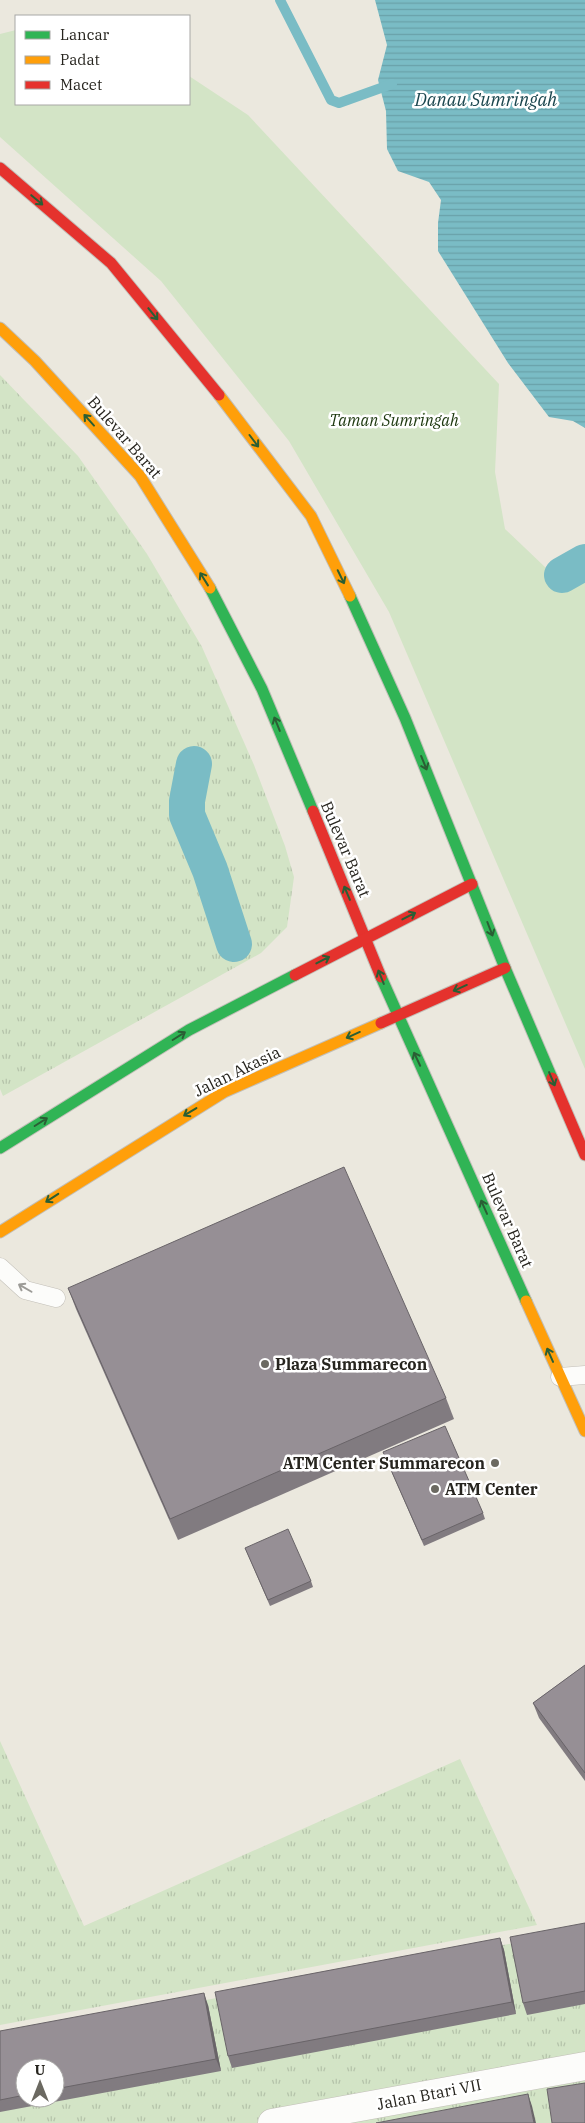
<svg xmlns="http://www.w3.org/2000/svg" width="585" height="2123" font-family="'IBM Plex Serif',serif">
	<defs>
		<pattern id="grass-tufts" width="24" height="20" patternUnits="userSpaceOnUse" patternTransform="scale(1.25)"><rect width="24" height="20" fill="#d3e4c6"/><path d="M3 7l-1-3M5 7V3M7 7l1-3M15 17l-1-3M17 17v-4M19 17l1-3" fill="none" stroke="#b5c3aa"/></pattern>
		<pattern id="water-rules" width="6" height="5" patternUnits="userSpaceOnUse" patternTransform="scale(1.25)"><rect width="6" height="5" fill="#7abcc5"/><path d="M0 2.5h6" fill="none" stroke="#69a1a9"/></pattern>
	</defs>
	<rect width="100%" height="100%" fill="#ebe8de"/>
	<g fill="url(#grass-tufts)" fill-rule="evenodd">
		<path d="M0,375l78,81 69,98 55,93 52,118 31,81 9,31 -7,50 -26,26 -258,143 -3,-7z"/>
		<path d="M0,1741l84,185 376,-167 77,166 -537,100z"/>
		<path d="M585,1930v193h-585v-85zM25,2068h30v30h-30z"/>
	</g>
	<path fill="#d3e4c6" d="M16,30v74h173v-28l59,39 251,269 -4,88 10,57 62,59 18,-9v490l-196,-457 -100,-171 -128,-160 -161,-144v-103z"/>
	<path fill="url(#water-rules)" d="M375,0h210v428l-12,-7 -24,-4 -41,-54 -70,-112v-28l3,-23 -12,-18 -31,-11 -11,-22 -1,-38 -8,-31 9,-35z"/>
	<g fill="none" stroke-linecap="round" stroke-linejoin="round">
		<path stroke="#7abcc5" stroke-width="10" d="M280,0l51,100 8,3 53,-19"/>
		<g stroke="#7abcc5" stroke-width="36">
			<path d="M562,575l23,-13"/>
			<path d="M194,764l-7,37v14l23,55 24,74"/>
		</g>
		<g stroke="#c2bfb8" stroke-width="19">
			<g id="lane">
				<path d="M0,1267l25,23 31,8"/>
				<path d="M560,1377l25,-2"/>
			</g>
		</g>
		<g stroke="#c2bfb8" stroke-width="29">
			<path id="street" d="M272,2123l313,-57"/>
		</g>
		<g stroke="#c2bfb8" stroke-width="13">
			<g id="fast">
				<path d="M210,588l52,101 51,122"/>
				<path d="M350,596l55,122 100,250 47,110"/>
				<path d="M381,977l145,324"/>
				<path d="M0,1148l189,-118 106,-55"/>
			</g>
		</g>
		<g stroke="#c2bfb8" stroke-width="13">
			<g id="slow">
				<path d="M0,328l35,33 105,115 70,112"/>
				<path d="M219,395l92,121 39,80"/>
				<path d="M0,1232l224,-140 157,-69"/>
				<path d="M526,1301l59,130"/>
			</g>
		</g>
		<g stroke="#c2bfb8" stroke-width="13">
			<g id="jam">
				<path d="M0,168l111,95 108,132"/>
				<path d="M313,811l68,166"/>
				<path d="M295,975l177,-91"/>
				<path d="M381,1023l124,-55"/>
				<path d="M552,1078l33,77"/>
			</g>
		</g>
		<use href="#lane" stroke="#fcfcfa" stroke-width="18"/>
		<use href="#street" stroke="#fcfcfa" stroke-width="28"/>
		<use href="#fast" stroke="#30b455" stroke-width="11"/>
		<use href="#slow" stroke="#ff9f0a" stroke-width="11"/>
		<use href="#jam" stroke="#e5322d" stroke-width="11"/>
	</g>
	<g fill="#817b80" fill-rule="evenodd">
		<path d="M68,1288l378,110 8,21 -276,121 -102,-231z"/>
		<path d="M383,1452l100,61 2,6 -61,27z"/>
		<path d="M245,1548l66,33 2,6 -43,19z"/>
		<path d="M585,1665v116l-46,-63 -6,-15z"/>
		<path d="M585,1923v81l-58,11 -4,-12z"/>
		<path d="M500,1938l4,12 12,64 -284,54 -4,-12z"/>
		<path d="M208,2005l13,66 -221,41v-81zM25,2068h30v30h-30z"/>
	</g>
	<g fill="#696468">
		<path d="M500,1938l4,12 12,64 -4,-12z"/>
		<path d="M204,1993l4,12 13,66 -5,-12z"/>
		<path d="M528,2094l4,12 4,17h-2z"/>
	</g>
	<g fill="#968f95" stroke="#696468">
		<path d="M344,1167l102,231 -276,121 -102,-231z"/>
		<path d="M445,1426l38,87 -61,27 -39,-88z"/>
		<path d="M288,1529l23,52 -43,19 -23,-52z"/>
		<path d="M585,1665v108l-52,-70z"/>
		<path d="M585,1923v68l-62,12 -13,-66z"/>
		<path d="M500,1938l12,64 -284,54 -13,-64z"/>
		<path d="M204,1993l12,66 -161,30v-21h-30v27l-25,5v-69z"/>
		<path d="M585,2083v40h-33l-5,-34z"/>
		<path d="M528,2094l6,29h-158z"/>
	</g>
	<defs><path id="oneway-shaft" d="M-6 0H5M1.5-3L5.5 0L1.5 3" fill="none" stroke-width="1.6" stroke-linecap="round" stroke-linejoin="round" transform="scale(1.25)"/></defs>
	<g stroke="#2a5e34">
		<use href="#oneway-shaft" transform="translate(37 200) rotate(40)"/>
		<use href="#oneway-shaft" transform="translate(153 314) rotate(51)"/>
		<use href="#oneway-shaft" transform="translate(89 420) rotate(-132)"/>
		<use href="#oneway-shaft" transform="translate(254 441) rotate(53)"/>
		<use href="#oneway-shaft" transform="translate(341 577) rotate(64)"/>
		<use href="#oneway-shaft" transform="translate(204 579) rotate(-122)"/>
		<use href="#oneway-shaft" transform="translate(277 724) rotate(-112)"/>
		<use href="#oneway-shaft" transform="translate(424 763) rotate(68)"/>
		<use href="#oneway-shaft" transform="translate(347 893) rotate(-113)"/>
		<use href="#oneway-shaft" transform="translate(409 916) rotate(-27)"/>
		<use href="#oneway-shaft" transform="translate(490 929) rotate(69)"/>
		<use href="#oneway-shaft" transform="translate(323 960) rotate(-27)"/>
		<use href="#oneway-shaft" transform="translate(381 977) rotate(-112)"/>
		<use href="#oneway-shaft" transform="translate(460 988) rotate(156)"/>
		<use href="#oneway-shaft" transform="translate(353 1035) rotate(156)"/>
		<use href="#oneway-shaft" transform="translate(179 1036) rotate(-32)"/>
		<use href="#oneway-shaft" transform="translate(417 1059) rotate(-115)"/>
		<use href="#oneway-shaft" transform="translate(552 1079) rotate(67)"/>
		<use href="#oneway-shaft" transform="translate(190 1112) rotate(149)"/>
		<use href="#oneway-shaft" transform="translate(41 1122) rotate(-32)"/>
		<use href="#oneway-shaft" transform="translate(52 1198) rotate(147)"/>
		<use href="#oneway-shaft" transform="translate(484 1207) rotate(-114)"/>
		<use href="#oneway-shaft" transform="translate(550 1355) rotate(-114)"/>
	</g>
	<use stroke="#9c9b97" href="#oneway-shaft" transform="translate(25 1288) rotate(-150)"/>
	<g fill="#6b6961" stroke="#fff" stroke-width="2">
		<circle cx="265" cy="1364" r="5"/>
		<circle cx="495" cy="1463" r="5"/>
		<circle cx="435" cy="1489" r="5"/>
	</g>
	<g text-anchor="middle" stroke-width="5" stroke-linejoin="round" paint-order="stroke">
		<g font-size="16" font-style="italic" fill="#1d380f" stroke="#fff">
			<text x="394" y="426">Taman Sumringah</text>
		</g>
		<g font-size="16" fill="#26241e" stroke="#fff">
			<text transform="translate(125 437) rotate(49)" y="6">Bulevar Barat</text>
			<text transform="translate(346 849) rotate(67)" y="6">Bulevar Barat</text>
			<text transform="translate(237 1071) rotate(-26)" y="6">Jalan Akasia</text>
			<text transform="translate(508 1220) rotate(66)" y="6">Bulevar Barat</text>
			<text transform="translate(429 2094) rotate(-11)" y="6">Jalan Btari VII</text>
		</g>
		<g font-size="16" font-weight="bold" fill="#26241e" stroke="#fff" text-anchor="start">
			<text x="275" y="1370">Plaza Summarecon</text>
			<text x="485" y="1469" text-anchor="end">ATM Center Summarecon</text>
			<text x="445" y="1495">ATM Center</text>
		</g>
		<g font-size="18" font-style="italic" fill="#1c474f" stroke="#fff">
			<text x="486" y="106">Danau Sumringah</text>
		</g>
	</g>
	<rect x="15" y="15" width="175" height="90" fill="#ffffff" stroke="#a8a7a5"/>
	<rect x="25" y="31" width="25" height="8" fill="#30b455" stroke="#a8a7a5"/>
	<text x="60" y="40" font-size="15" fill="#26241e">Lancar</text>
	<rect x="25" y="56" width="25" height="8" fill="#ff9f0a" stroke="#a8a7a5"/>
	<text x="60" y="65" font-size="15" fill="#26241e">Padat</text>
	<rect x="25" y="81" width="25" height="8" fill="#e5322d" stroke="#a8a7a5"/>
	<text x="60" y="90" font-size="15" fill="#26241e">Macet</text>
	<g transform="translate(40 2083)"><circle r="24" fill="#ffffff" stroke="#a8a7a5"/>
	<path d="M0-4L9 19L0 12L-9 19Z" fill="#6b6961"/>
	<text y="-8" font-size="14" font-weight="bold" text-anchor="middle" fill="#26241e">U</text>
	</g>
</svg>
